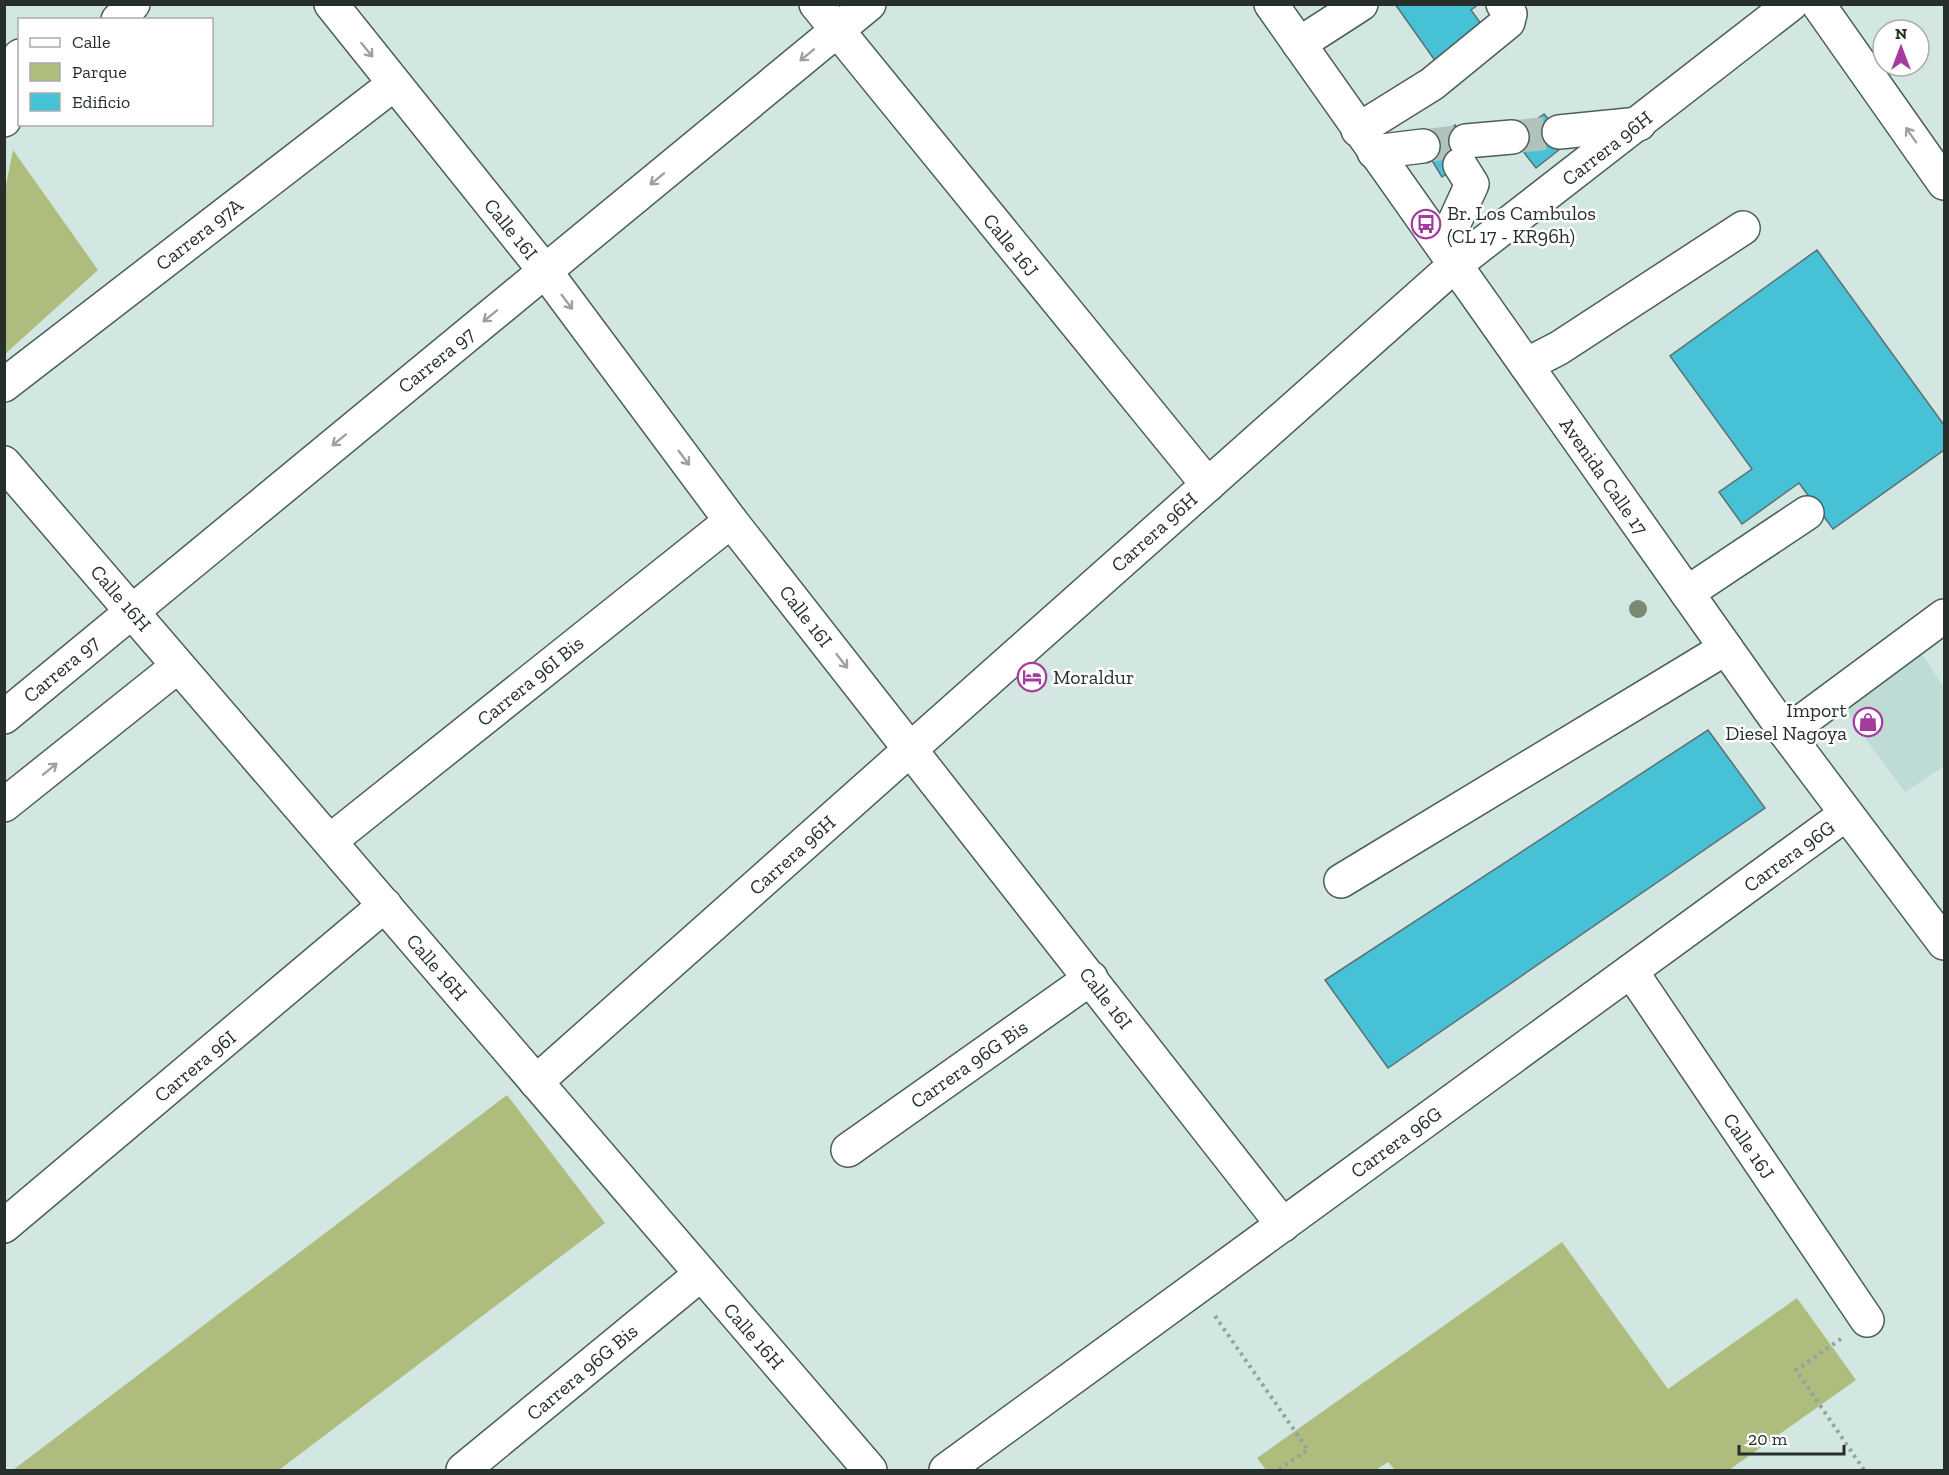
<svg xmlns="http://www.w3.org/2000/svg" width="1949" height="1475" font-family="'Zilla Slab',serif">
	<rect width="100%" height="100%" fill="#d2e7e2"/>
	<path fill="#bedbd5" d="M1922,654l22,34v78l-39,26 -62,-84z"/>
	<g fill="#aebd7e">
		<path d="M13,150l85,120 -93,84 -1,-159z"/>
		<path d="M507,1095l98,128 -326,247h-266z"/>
		<path d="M1562,1242l106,147 129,-91 59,82 -127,90h-334l-7,-8 -12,8h-110l-9,-12z"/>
	</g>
	<g fill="#47c1d5" stroke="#5c6f73" stroke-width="1.5">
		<path d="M1395,4h84l-8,6 13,18 -48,34z"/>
		<path d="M1544,114l25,28 -33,26 -24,-31z"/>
		<path d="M1455,125l20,30 -33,22 -19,-31z"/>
		<path d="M1817,250l127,175v25l-111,79 -34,-46 -57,41 -23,-32 33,-23 -82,-113z"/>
		<path d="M1708,730l57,78 -377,260 -63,-88z"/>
	</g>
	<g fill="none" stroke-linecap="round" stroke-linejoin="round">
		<g stroke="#b0c2be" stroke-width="33" stroke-dasharray="33 16" stroke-linecap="butt">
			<path d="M1512,137l47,-5"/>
			<path d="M1423,146l43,-5"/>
		</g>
		<g stroke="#4c5e5a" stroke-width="36">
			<g id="minor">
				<path d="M331,4l214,267 186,250 552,704"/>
				<path d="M816,4l392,481"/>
				<path d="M1818,4l126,179"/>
				<path d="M118,20l15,-16"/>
				<path d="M1299,44l62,-40"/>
				<path d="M4,120l5,-43 11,-21"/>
				<path d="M1358,130l74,-46 76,-62 2,-8 -7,-10"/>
				<path d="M1559,132l80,-8"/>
				<path d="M1466,141l46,-4"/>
				<path d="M1374,152l49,-6"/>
				<path d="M1443,247l29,-63 -12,-19"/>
				<path d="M1526,365l33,-17 184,-120"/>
				<path d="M4,385l390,-301"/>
				<path d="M4,463l866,1007"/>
				<path d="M1687,593l120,-80"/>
				<path d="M4,717l865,-713"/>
				<path d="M1786,733l158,-117"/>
				<path d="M4,805l174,-139"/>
				<path d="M330,841l401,-320"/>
				<path d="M1341,881l385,-233"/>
				<path d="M1631,971l236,349"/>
				<path d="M536,1082l919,-817 336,-261"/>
				<path d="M848,1150l243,-172"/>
				<path d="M4,1226l381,-321"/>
				<path d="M463,1470l238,-196"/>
				<path d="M946,1470l900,-656"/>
			</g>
		</g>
		<g stroke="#4c5e5a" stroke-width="36">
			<path id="major" d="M1271,4l515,729 158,210"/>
		</g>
		<g stroke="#92a29f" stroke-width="4" stroke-dasharray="3 4.5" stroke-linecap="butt">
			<path d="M1215,1316l93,134 -31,20"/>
			<path d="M1841,1339l-45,31 68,100"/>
		</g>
		<use href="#minor" stroke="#fff" stroke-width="33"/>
		<use href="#major" stroke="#fff" stroke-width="33"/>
	</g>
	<circle fill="#7b8872" cx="1638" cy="609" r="9"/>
	<defs><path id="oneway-shaft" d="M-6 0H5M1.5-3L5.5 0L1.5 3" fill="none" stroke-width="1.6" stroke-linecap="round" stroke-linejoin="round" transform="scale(1.5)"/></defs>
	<g stroke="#9ea1a0">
		<use href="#oneway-shaft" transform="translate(367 50) rotate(51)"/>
		<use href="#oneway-shaft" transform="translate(807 55) rotate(141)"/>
		<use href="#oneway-shaft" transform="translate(1911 135) rotate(-125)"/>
		<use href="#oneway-shaft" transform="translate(657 179) rotate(141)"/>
		<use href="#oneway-shaft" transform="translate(567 302) rotate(53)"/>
		<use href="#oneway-shaft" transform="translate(490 316) rotate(141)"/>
		<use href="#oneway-shaft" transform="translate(339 440) rotate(141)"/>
		<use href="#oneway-shaft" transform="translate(684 458) rotate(53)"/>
		<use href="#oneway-shaft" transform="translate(842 661) rotate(52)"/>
		<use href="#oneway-shaft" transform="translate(50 769) rotate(-39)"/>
	</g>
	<defs>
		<g id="bus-ring" transform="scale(1.5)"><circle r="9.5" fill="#fff" stroke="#a53b9c" stroke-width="1.5"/><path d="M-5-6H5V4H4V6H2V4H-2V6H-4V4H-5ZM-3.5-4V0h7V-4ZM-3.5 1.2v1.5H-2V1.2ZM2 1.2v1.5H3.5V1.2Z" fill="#a53b9c"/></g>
		<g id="hotel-ring" transform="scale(1.5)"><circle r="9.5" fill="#fff" stroke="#a53b9c" stroke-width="1.5"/><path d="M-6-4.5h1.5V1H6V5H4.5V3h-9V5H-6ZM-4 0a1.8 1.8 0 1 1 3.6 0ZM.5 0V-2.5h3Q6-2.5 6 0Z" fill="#a53b9c"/></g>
		<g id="shop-ring" transform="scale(1.5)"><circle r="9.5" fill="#fff" stroke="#a53b9c" stroke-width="1.5"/><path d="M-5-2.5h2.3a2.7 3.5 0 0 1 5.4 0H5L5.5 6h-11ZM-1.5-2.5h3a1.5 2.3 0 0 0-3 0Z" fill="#a53b9c"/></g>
	</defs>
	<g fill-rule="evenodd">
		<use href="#bus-ring" x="1426" y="224"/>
		<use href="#hotel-ring" x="1032" y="677"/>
		<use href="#shop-ring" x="1868" y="722"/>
	</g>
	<g text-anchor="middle" stroke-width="5" stroke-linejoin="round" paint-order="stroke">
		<g font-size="20" fill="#272f2d" stroke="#fff">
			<text transform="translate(1607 148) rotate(-38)" y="7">Carrera 96H</text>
			<text transform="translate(511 229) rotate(51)" y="7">Calle 16I</text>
			<text transform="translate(199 234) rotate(-38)" y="7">Carrera 97A</text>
			<text transform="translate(1011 245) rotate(51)" y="7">Calle 16J</text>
			<text transform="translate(436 360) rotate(-39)" y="7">Carrera 97</text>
			<text transform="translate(1604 476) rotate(55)" y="7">Avenida Calle 17</text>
			<text transform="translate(1154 532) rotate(-42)" y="7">Carrera 96H</text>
			<text transform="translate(121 598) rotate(49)" y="7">Calle 16H</text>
			<text transform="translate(806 616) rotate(52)" y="7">Calle 16I</text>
			<text transform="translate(61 669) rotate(-40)" y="7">Carrera 97</text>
			<text transform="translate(530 681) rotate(-39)" y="7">Carrera 96I Bis</text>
			<text transform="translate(792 855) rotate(-42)" y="7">Carrera 96H</text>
			<text transform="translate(1789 856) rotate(-36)" y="7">Carrera 96G</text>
			<text transform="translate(437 967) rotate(49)" y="7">Calle 16H</text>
			<text transform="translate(1106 998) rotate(52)" y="7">Calle 16I</text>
			<text transform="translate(969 1064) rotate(-35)" y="7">Carrera 96G Bis</text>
			<text transform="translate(195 1066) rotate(-40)" y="7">Carrera 96I</text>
			<text transform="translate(1396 1142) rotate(-36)" y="7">Carrera 96G</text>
			<text transform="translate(1749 1146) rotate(56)" y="7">Calle 16J</text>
			<text transform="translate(754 1336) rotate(49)" y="7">Calle 16H</text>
			<text transform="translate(582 1372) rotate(-40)" y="7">Carrera 96G Bis</text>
		</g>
		<g font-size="20" fill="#272f2d" stroke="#fff" text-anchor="start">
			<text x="1447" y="220">Br. Los Cambulos<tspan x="1447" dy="23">(CL 17 - KR96h)</tspan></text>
			<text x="1053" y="684">Moraldur</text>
			<text x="1847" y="717" text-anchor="end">Import<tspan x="1847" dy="23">Diesel Nagoya</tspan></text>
		</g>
	</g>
	<rect width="1949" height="1475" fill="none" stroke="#272f2d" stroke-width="12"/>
	<rect x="18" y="18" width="195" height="108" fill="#ffffff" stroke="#a9acab" stroke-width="1.5"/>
	<rect x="30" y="38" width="30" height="9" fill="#ffffff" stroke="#a9acab" stroke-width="1.5"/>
	<text x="72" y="48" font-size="18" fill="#272f2d">Calle</text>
	<rect x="30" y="63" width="30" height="18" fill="#aebd7e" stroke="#a9acab" stroke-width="1.5"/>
	<text x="72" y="78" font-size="18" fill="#272f2d">Parque</text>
	<rect x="30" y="93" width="30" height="18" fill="#47c1d5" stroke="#a9acab" stroke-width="1.5"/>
	<text x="72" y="108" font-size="18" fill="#272f2d">Edificio</text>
	<g transform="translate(1901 48)"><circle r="28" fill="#ffffff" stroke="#a9acab" stroke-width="1.5"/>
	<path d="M0-4.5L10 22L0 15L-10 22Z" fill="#a53b9c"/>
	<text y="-9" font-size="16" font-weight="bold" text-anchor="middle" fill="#272f2d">N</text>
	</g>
	<path d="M1739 1445v9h105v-9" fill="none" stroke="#272f2d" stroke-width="3"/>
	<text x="1748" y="1445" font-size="18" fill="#272f2d" stroke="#ffffff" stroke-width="4.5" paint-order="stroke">20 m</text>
</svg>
